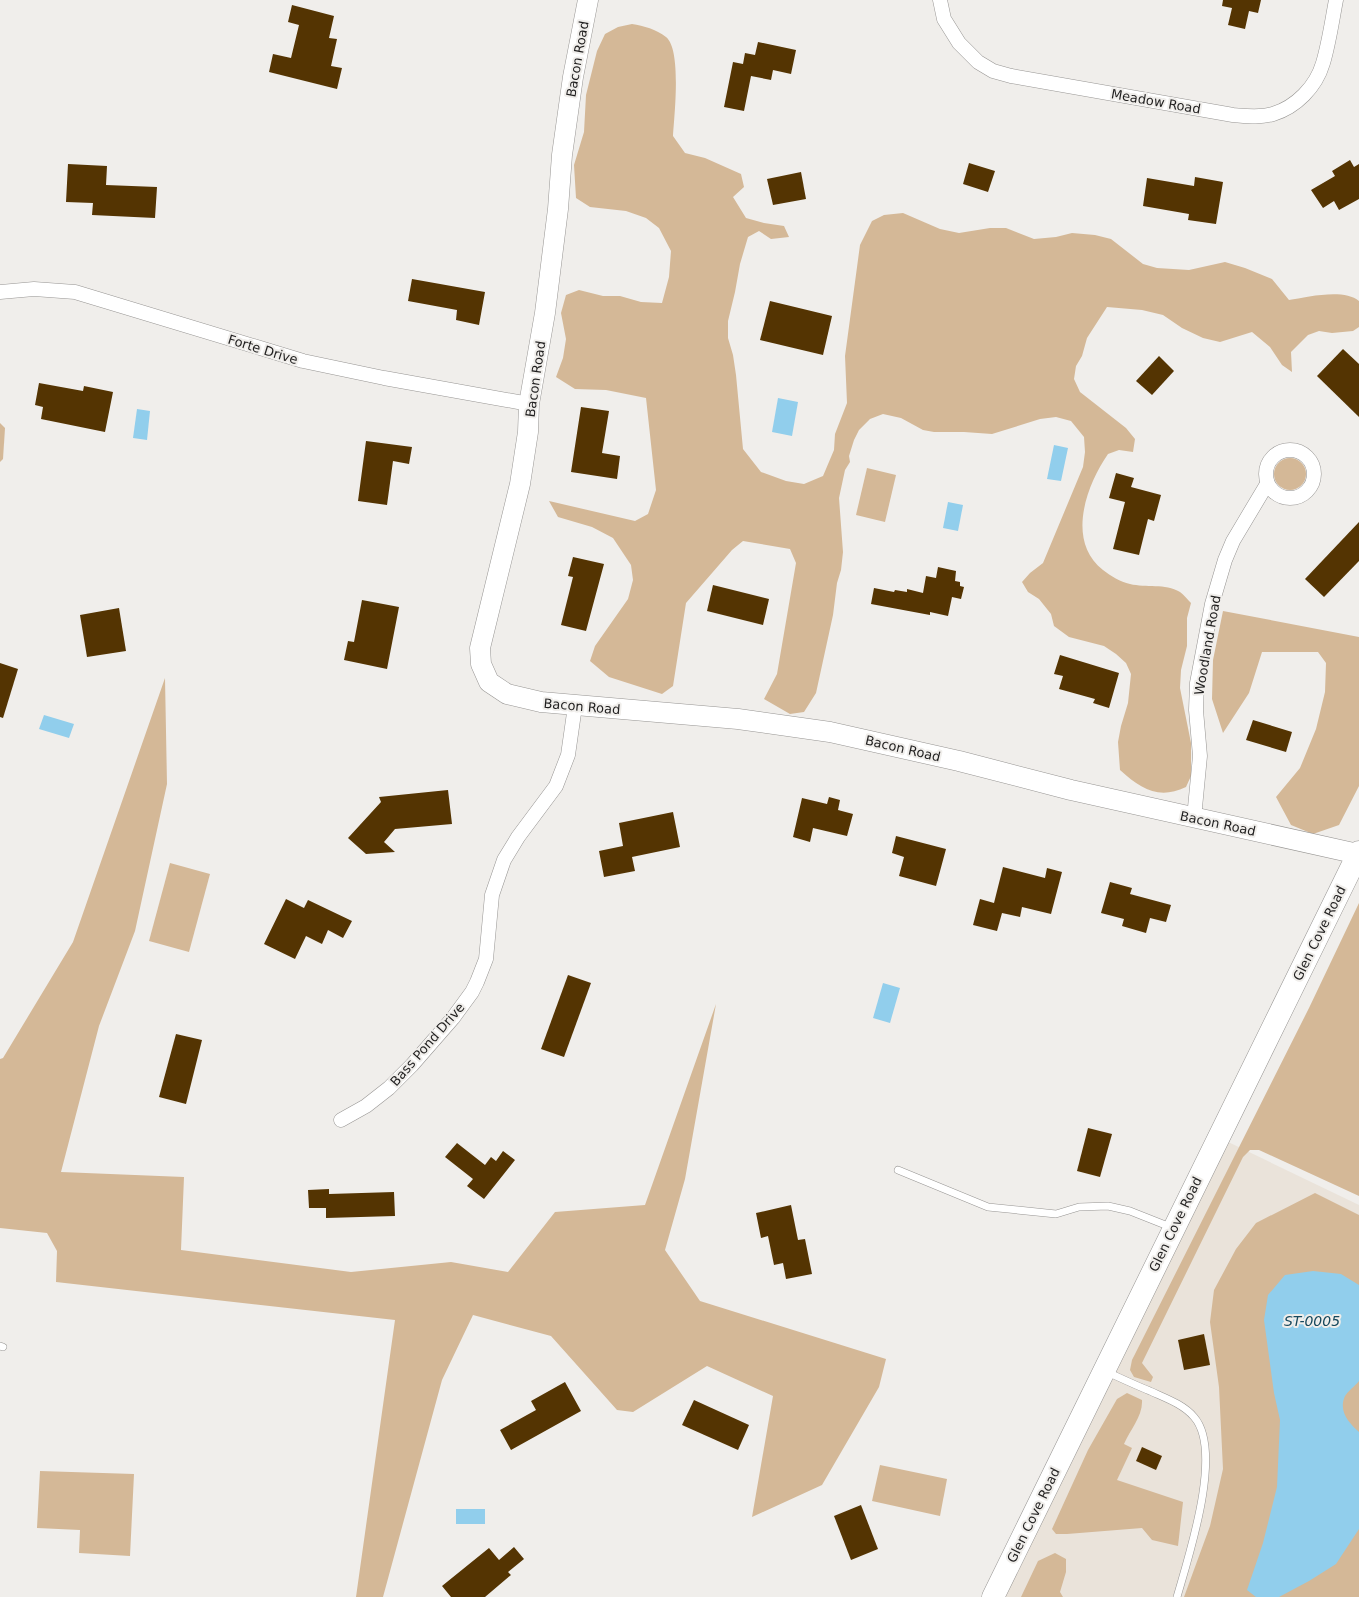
<svg xmlns="http://www.w3.org/2000/svg" width="1359" height="1597" font-family="'DejaVu Sans',sans-serif">
	<rect width="100%" height="100%" fill="#f0eeeb"/>
	<path fill="#eae3da" d="M1224,1140l135,65v392h-354z"/>
	<g fill="#d4b897">
		<path d="M632,24c12,2 24,5 34,13 16,13 8,80 7,99l12,17 20,5 36,16 3,13 -11,10 13,21 18,5 20,3 5,11 -18,2 -12,-8 -11,6 -8,27 -5,28 -7,29v17l5,17 3,20 7,74 18,23 25,9 18,3 19,-8 11,-26 1,-16 12,-31 -2,-47 15,-111 12,-24 12,-6 19,-2 37,16 19,4 31,-5h16l28,11 22,-2 16,-4 23,2 16,4 32,25 14,4 32,2 36,-8 20,6 27,11 17,21c18,-3 55,-12 70,1v26l-6,4 -21,2 -13,-2 -11,4 -17,17 1,20 -10,-7 -12,-18 -18,-15 -32,10 -17,-4 -21,-10 -19,-13 -21,-5 -35,-3 -20,31 -5,18 -6,10 -2,13 6,13 46,36 9,11 -2,13 -14,-2 -11,4c-22,32 -42,87 -5,116 8,6 17,12 27,14 16,4 35,-1 50,8 4,3 8,8 11,11l-4,15v28l-6,24 -1,18 11,55v33l-5,11c-27,13 -45,2 -66,-17l-2,-28 3,-16 7,-23 3,-29 -5,-11 -10,-9 -12,-8 -35,-9 -15,-11 -3,-12 -12,-15 -11,-7 -6,-10 8,-9 13,-10 40,-96 2,-15 -1,-15 -13,-16 -15,-4 -16,2 -48,15 -28,-2h-30l-11,-2 -22,-12 -18,-4 -13,5 -11,11 -5,10 -5,16 1,6 -5,8 -6,28 4,54 -2,18 -4,13 -4,32 -17,78 -12,19 -14,2 -26,-15 13,-25 19,-111 -6,-14 -47,-8 -11,9 -46,53 -13,83 -11,8 -53,-17 -19,-16 5,-15 33,-47 5,-19 -2,-15 -18,-27 -21,-11 -34,-10 -9,-16 86,20 13,-7 8,-24 -10,-92 -40,-8 -31,-1 -19,-12 7,-19 3,-19 -5,-26 5,-18 13,-5 24,6h17l21,6 21,1 7,-26 2,-26 -12,-23 -13,-10 -20,-7 -36,-4 -14,-9 -2,-33 10,-33 2,-37 11,-44 8,-17 13,-7z"/>
		<path d="M0,423l5,5 -2,31 -3,3z"/>
		<circle cx="1290" cy="474" r="16"/>
		<path d="M867,468l29,7 -11,47 -29,-7z"/>
		<path d="M1223,611l136,26v149l-20,39 -26,9 -22,-9 -15,-28 24,-29 16,-39 9,-37 1,-29 -8,-11h-56l-13,41 -26,40 -11,-34 1,-39z"/>
		<path d="M165,678l2,106 -32,147 -36,95 -38,146 123,5 -3,73 170,22 100,-10 57,10 47,-60 90,-7 71,-201 -31,175 -20,71 35,51 186,58 -7,28 -57,98 -70,32 21,-121 -66,-30 -74,46 -16,-2 -66,-74 -78,-21 -31,65 -59,217h-27l39,-277 -339,-38 1,-31 -10,-18 -47,-5v-169l3,-1 70,-116z"/>
		<path d="M170,863l40,11 -21,78 -40,-11z"/>
		<path d="M1359,903v293l-100,-46h-9l-7,7 -101,206 11,14 -2,5 -17,-5 -4,-7 2,-10 177,-352z"/>
		<path d="M1315,1193l44,22v382h-175l26,-71 13,-57 -4,-82 -9,-65 4,-32 22,-41 20,-26z"/>
		<path d="M1127,1393l15,7c1,16 -12,30 -18,44l8,4 -15,32 66,22 -5,44 -26,-6 -10,-12 -75,6h-11l-4,-5 36,-79 29,-51z"/>
		<path d="M880,1465l67,14 -7,37 -68,-15z"/>
		<path d="M40,1471l94,3 -4,82 -51,-3 1,-23 -43,-2z"/>
		<path d="M1055,1553l11,6v13l-6,20 3,5h-42l17,-36z"/>
	</g>
	<g fill="#91ceec">
		<path d="M778,398l20,4 -6,34 -20,-4z"/>
		<path d="M137,409l13,2 -3,29 -14,-2z"/>
		<path d="M1054,445l14,3 -7,33 -14,-2z"/>
		<path d="M948,502l15,3 -5,26 -15,-3z"/>
		<path d="M44,715l30,9 -5,14 -30,-9z"/>
		<path d="M883,983l17,5 -10,35 -17,-5z"/>
		<path d="M1313,1271l28,3 18,11v96c-4,5 -11,10 -14,15 -7,15 4,27 14,36v97l-23,35 -27,17 -30,16h-23l-9,-7 16,-47 14,-56 3,-67 -6,-27 -10,-73 4,-25 17,-20z"/>
		<rect x="456" y="1509" width="29" height="15"/>
	</g>
	<g fill="#543402">
		<path d="M1223,0h38l-3,13 -9,-2 -4,18 -17,-4 4,-17 -10,-2z"/>
		<path d="M292,5l42,11 -5,22 8,1 -6,27 11,2 -5,21 -68,-17 4,-18 18,4 8,-33 -11,-3z"/>
		<path d="M758,42l38,8 -5,24 -18,-4 -2,10 -20,-4 -7,35 -20,-4 9,-45 10,2 2,-11 10,2z"/>
		<path d="M1350,160l4,7 5,-3v35l-20,11 -5,-9 -11,7 -12,-18 24,-14 -3,-5z"/>
		<path d="M969,163l26,8 -7,21 -25,-8z"/>
		<path d="M68,164l39,2 -1,19 51,2 -2,31 -63,-3 1,-12 -27,-1z"/>
		<path d="M801,172l5,27 -33,6 -6,-26z"/>
		<path d="M1195,177l28,5 -7,42 -28,-4 1,-6 -46,-8 4,-28 47,8z"/>
		<path d="M412,279l73,13 -6,33 -23,-5 1,-10 -49,-9z"/>
		<path d="M770,301l62,15 -9,39 -63,-15z"/>
		<path d="M1343,349l16,15v53l-42,-41z"/>
		<path d="M1159,356l15,15 -22,24 -16,-14z"/>
		<path d="M39,383l44,8 1,-5 29,6 -8,40 -64,-13 2,-12 -8,-2z"/>
		<path d="M581,407l28,4 -7,42 18,3 -3,23 -46,-7z"/>
		<path d="M366,441l46,6 -3,17 -16,-3 -6,44 -29,-4z"/>
		<path d="M1116,473l18,5 -3,9 30,8 -7,26 -6,-2 -9,36 -26,-6 12,-47 -16,-4z"/>
		<path d="M1359,522v39l-35,36 -19,-18z"/>
		<path d="M573,557l31,7 -18,67 -25,-6 12,-48 -5,-1z"/>
		<path d="M938,567l18,4 -1,10 5,1v4l4,1 -3,12 -9,-2 -4,19 -18,-4v3l-59,-11 3,-16 20,4 1,-2 12,2v-3l16,4 3,-17 10,2z"/>
		<path d="M713,585l56,14 -6,26 -56,-14z"/>
		<path d="M362,600l37,7 -12,62 -43,-9 4,-19 6,1z"/>
		<path d="M119,608l7,43 -39,6 -7,-42z"/>
		<path d="M1060,655l59,18 -10,35 -16,-5 2,-4 -36,-10 4,-13 -9,-2z"/>
		<path d="M0,663l18,6 -15,49 -3,-1z"/>
		<path d="M1253,720l39,12 -6,20 -40,-12z"/>
		<path d="M448,790l4,34 -57,5 -11,13 11,10 -29,2 -18,-16 33,-36 -2,-5z"/>
		<path d="M829,797l11,3 -2,10 15,4 -6,22 -34,-8 -3,14 -17,-5 9,-39 25,6z"/>
		<path d="M673,812l7,35 -48,10 3,14 -31,6 -5,-26 24,-5 -4,-23z"/>
		<path d="M896,836l50,13 -10,37 -37,-10 5,-19 -12,-4z"/>
		<path d="M1003,867l42,11 2,-10 15,4 -11,42 -29,-7 -2,10 -18,-4 -5,18 -24,-6 7,-26 14,4z"/>
		<path d="M1110,882l22,6 -2,6 41,11 -5,17 -16,-4 -4,15 -24,-7 2,-7 -23,-6z"/>
		<path d="M286,899l18,9 4,-8 44,21 -9,17 -15,-8 -6,14 -16,-8 -11,23 -31,-15z"/>
		<path d="M568,975l23,8 -27,74 -23,-8z"/>
		<path d="M176,1034l26,6 -16,64 -27,-7z"/>
		<path d="M1088,1128l24,6 -12,43 -23,-6z"/>
		<path d="M457,1143l28,22 6,-8 5,4 7,-10 12,9 -31,39 -17,-13 6,-7 -28,-22z"/>
		<path d="M329,1189v5l65,-2 1,24 -69,2v-10h-17l-1,-18z"/>
		<path d="M791,1205l7,35 7,-1 7,35 -26,5 -3,-16 -9,2 -6,-29 -7,2 -5,-25z"/>
		<path d="M1204,1334l6,31 -26,5 -6,-30z"/>
		<path d="M565,1382l16,29 -70,39 -11,-20 36,-20 -5,-9z"/>
		<path d="M694,1400l55,25 -11,25 -56,-25z"/>
		<path d="M1142,1447l20,9 -6,14 -20,-9z"/>
		<path d="M861,1505l17,44 -27,11 -17,-44z"/>
		<path d="M514,1547l10,12 -16,13 3,3 -26,22h-34l-9,-11 47,-38 10,12z"/>
	</g>
	<g fill="none" stroke-linecap="round" stroke-linejoin="round">
		<g stroke="#979593" stroke-width="8">
			<g id="lane">
				<path d="M898,1170l90,37 68,7 23,-7 29,-1 22,5 43,17"/>
				<path d="M0,1346l3,1"/>
				<path d="M1105,1371c15,7 30,14 45,20 15,7 33,13 44,26 30,34 -6,141 -17,180"/>
			</g>
		</g>
		<g stroke="#979593" stroke-width="15">
			<g id="street">
				<path d="M940,0l4,19 15,24 19,19 15,9 18,5 222,39c13,1 27,3 40,-1 23,-7 43,-27 50,-51 6,-20 9,-42 13,-63"/>
				<path d="M0,292l34,-3 41,3 228,69 81,17 145,26"/>
				<circle cx="1290" cy="474" r="24"/>
				<path d="M1194,818l6,-62 -4,-46 1,-27 15,-79 13,-44 8,-19 34,-57"/>
				<path d="M341,1120l25,-14 23,-18 23,-23 41,-47 19,-26 5,-10 9,-23 6,-64 12,-35 14,-23 38,-51 12,-31 7,-49"/>
			</g>
		</g>
		<g stroke="#979593" stroke-width="21">
			<path id="secondary" d="M588,0l-15,77 -11,78 -4,54 -13,104 -16,91 -1,28 -8,52 -40,164 1,16 8,18 18,12 34,8 197,17 92,13 129,29 112,29 287,64"/>
		</g>
		<g stroke="#979593" stroke-width="23">
			<path id="primary" d="M993,1597l366,-745"/>
		</g>
		<use href="#lane" stroke="#fff" stroke-width="7"/>
		<use href="#street" stroke="#fff" stroke-width="14"/>
		<use href="#secondary" stroke="#fff" stroke-width="20"/>
		<use href="#primary" stroke="#fff" stroke-width="22"/>
	</g>
	<g text-anchor="middle" stroke-width="4" stroke-linejoin="round" paint-order="stroke">
		<g font-size="13" fill="#201f1f" stroke="#f0eeeb">
			<text transform="translate(577 59) rotate(-80)" y="5">Bacon Road</text>
			<text transform="translate(1156 101) rotate(10)" y="5">Meadow Road</text>
			<text transform="translate(263 349) rotate(17)" y="5">Forte Drive</text>
			<text transform="translate(535 379) rotate(-82)" y="5">Bacon Road</text>
			<text transform="translate(1207 645) rotate(-80)" y="5">Woodland Road</text>
			<text transform="translate(582 706) rotate(5)" y="5">Bacon Road</text>
			<text transform="translate(903 748) rotate(13)" y="5">Bacon Road</text>
			<text transform="translate(1218 823) rotate(12)" y="5">Bacon Road</text>
			<text transform="translate(1319 933) rotate(-64)" y="5">Glen Cove Road</text>
			<text transform="translate(427 1044) rotate(-49)" y="5">Bass Pond Drive</text>
			<text transform="translate(1175 1224) rotate(-64)" y="5">Glen Cove Road</text>
			<text transform="translate(1033 1515) rotate(-64)" y="5">Glen Cove Road</text>
		</g>
		<g font-size="14" font-style="italic" fill="#15485d" stroke="#f0eeeb">
			<text x="1312" y="1326">ST-0005</text>
		</g>
	</g>
</svg>
